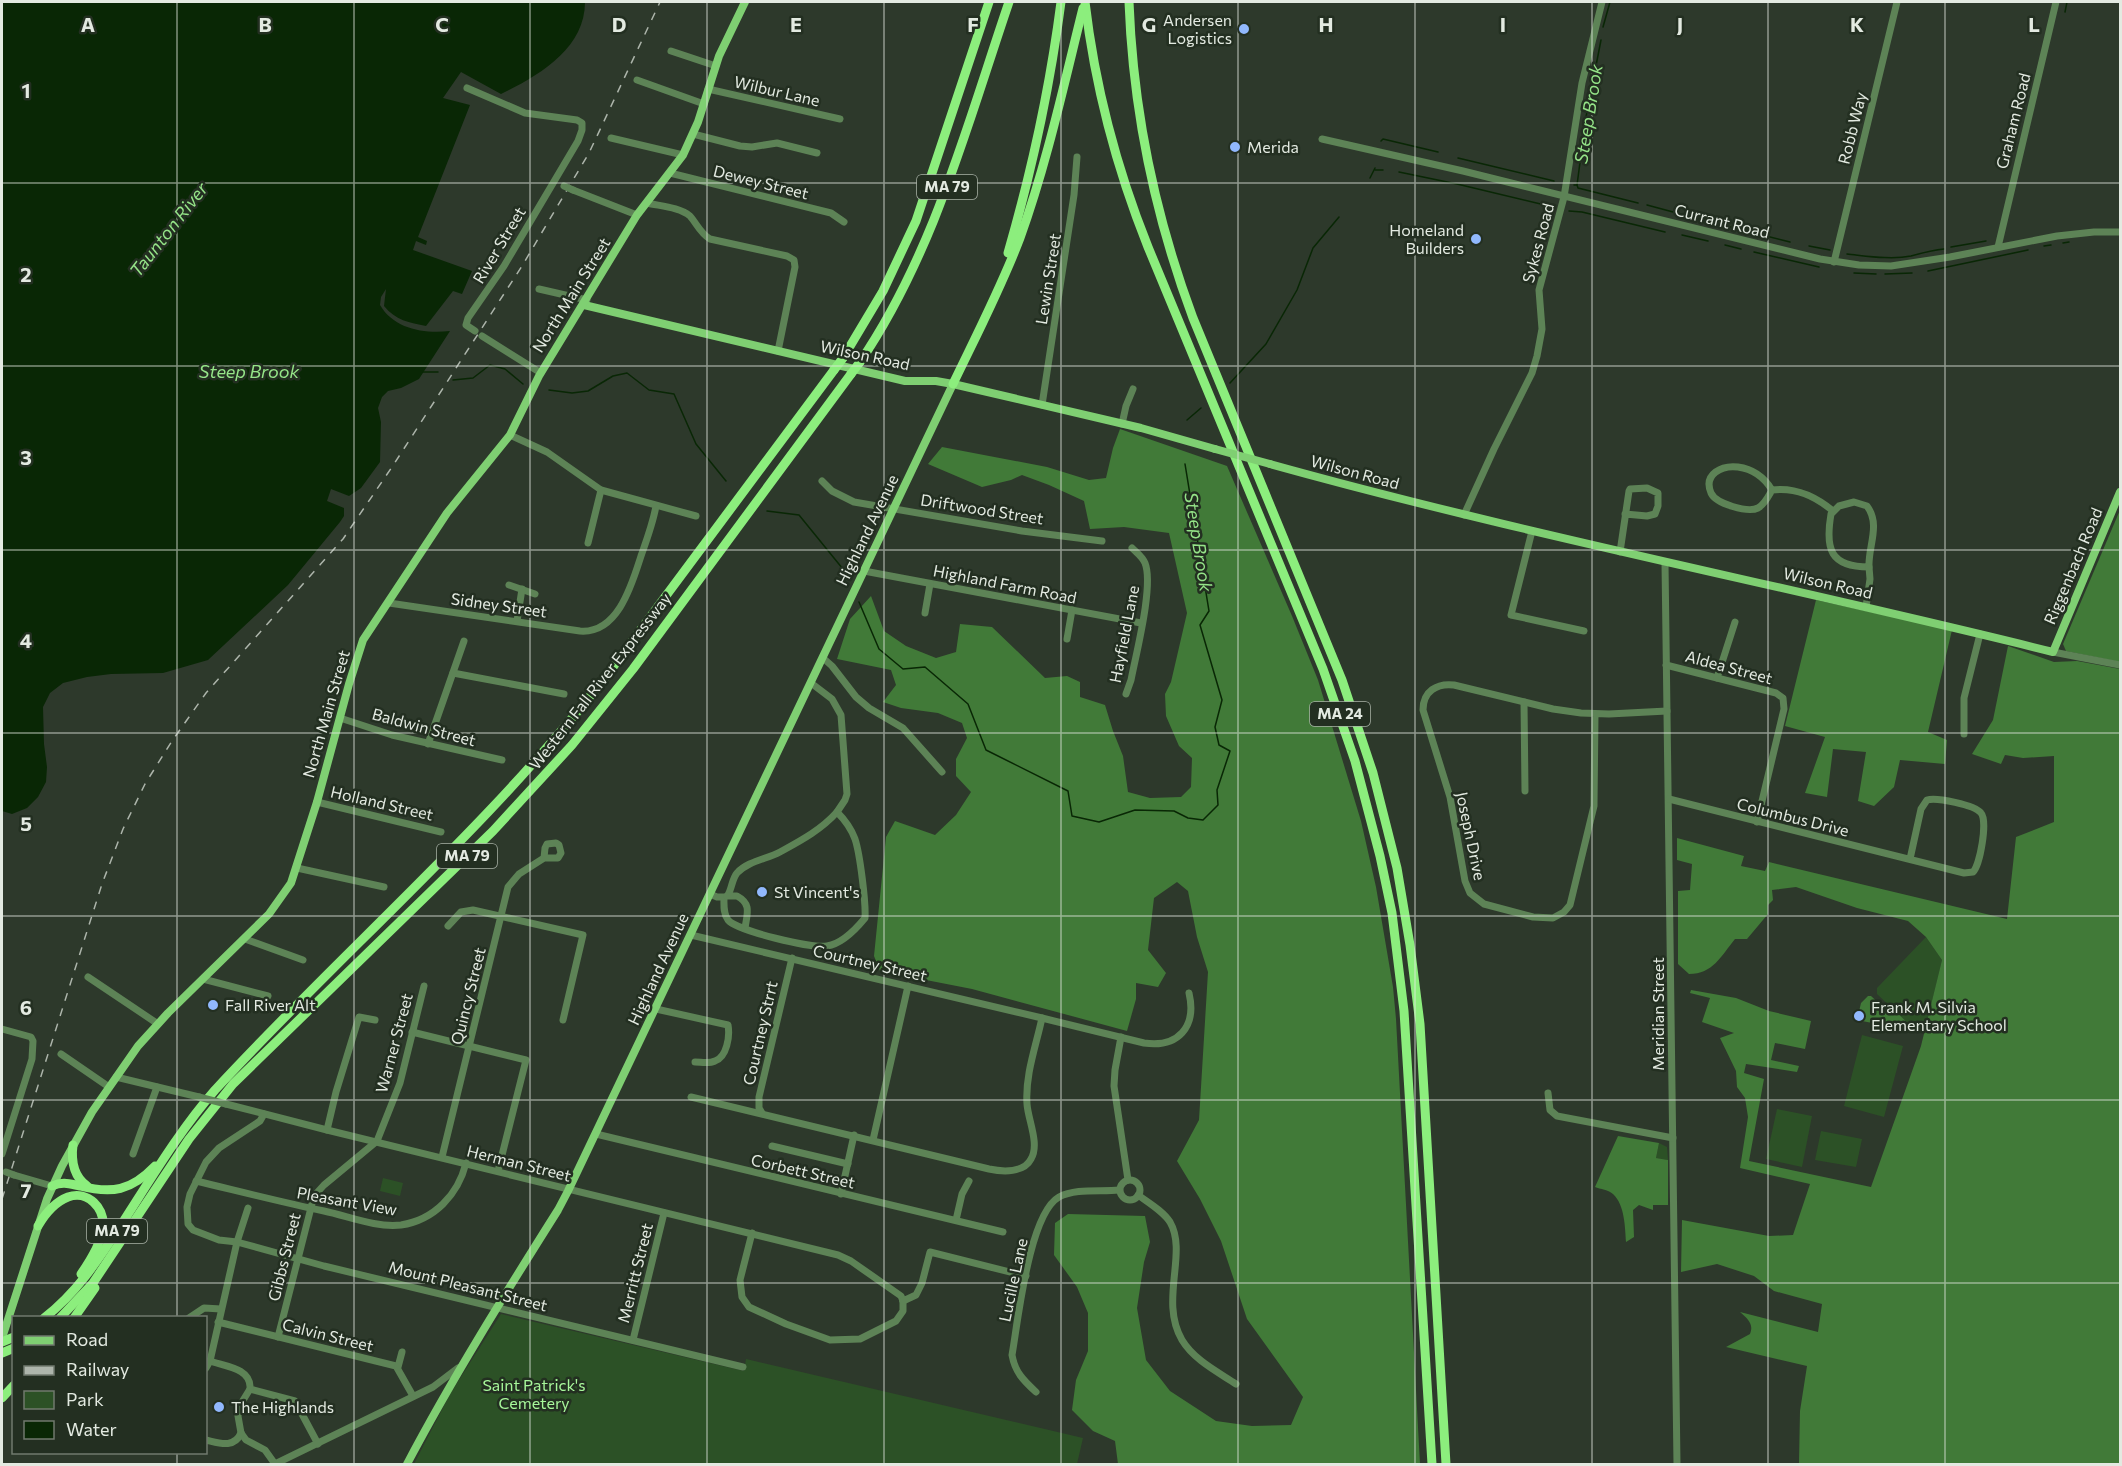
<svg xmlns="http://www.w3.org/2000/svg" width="2122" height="1466" font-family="Commissioner,sans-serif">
	<rect width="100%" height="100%" fill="#2d392b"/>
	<g fill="#2c5126">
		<path d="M1926,937l16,23 -17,71 -11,-2 -37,-35v-6z"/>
		<path d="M1862,1035l41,11 -19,71 -40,-11z"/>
		<path d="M1777,1109l35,7 -10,51 -36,-8z"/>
		<path d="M1821,1131l41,8 -6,28 -41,-7z"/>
		<path d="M1659,1143l8,4 1,13 -12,-2z"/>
		<path d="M383,1178l20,5 -3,13 -20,-5z"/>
		<path d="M501,1314l243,57 2,-12 337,79 -6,26h-663l36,-70z"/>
	</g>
	<g fill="#417a38">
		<path d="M1120,429l107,37 65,150 26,64 43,141 15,66 17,100 3,32 24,445h-302l-3,-23 -22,-10 -21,-21 4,-30 12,-29v-38l-11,-26 -23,-32 1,-32 13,-9 77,2 5,26 -6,20 -7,46 9,52 24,31 46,30 36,5 39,-1 12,-28 -56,-78 -26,-78 -21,-42 -23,-38 22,-41 9,-148 -11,-35 -9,-46 -11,-9 -23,16 -6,52 18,23 -8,14 -22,-4v16l-9,32 -155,-42 -92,-18 -6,-15 12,-119 9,-16 40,14 21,-20 15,-23 -15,-16v-17l11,-21 -5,-15 -24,-10 -37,-5 -18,-6 13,-17 -5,-15 -54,-11 13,-40 21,-23 13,35 22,15 30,12 20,-6 4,-28 32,3 53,51 22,-2 13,6v15l25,8 8,26 10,25 5,36 22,6 31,-1 10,-10 1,-29 -13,-12 -13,-30 -1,-22 6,-12 16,-69 -18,-80 -45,-6 -34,2 -6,-28 -35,-16 -27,-10 -11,5 -29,7 -54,-23 14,-17 105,20 42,13 17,-2 7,-30z"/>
		<path d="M2120,510v152l-54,-11 -3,-7z"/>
		<path d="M1816,600l136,30 -24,102 19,8 -2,24 -45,-4 -6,27 -20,19 -16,-5 8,-49 -33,-3 -6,48 -22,-4 20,-56 -40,-11z"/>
		<path d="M2008,646l46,16 23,-1 43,8v795h-321l1,-53 7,-45 -81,-19 24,-13c4,-10 -2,-15 -10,-22l78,20 4,-28 -48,-13 -20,-15 -37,-12 -36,8 1,-52 87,16 24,-1 17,-51 -70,-16 8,-51 -3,-19 -8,-11 -1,-16 -16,-33 14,-5 -32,-11 8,-24 -20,-5 1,-3 45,8 33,13 42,10 -6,28 -30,-6 -4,17 28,6 -2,6 -51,-8 -2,9 20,6 -15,82 122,26 50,-141 21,-86 -16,-23 -18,-16 -51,-13 -61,-21 -24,3 1,10 -5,5v9l-21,25h-12c-14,17 -22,35 -46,35l-11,-10v-73l12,-1 2,-26 -15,-4v-22l67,18 -3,10 24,5 4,-9 238,57 9,-82 38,-15v-66l-31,2 -18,-3 -4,9 -29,-10 21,-34z"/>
		<path d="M1868,996h3l16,15 4,-4 23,22 -1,2 -56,-11 4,-17z"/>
		<path d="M1618,1136l41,7 -3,15 12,2v45h-15v5l-14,-5 -6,5 1,27 -8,5c-1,-14 -1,-37 -13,-48 -4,-4 -13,-5 -18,-7z"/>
	</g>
	<path fill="#092705" d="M2,2h583c0,47 -47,74 -84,92l-40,-22 -18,26 27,7 -52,132 9,4 -1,4 -10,-4 -3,9 59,21 -10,23 -9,-3 -27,35c-16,-3 -31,-6 -42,-20l2,-17 -5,8 -1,8c14,24 44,29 70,26l-31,48 -18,9 -13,3 -6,6 -4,11 3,14 -1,40 -19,26 -12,8 -18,-7 -4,12 17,7v8l-4,6 -52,63 -80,75 -45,13 -52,1 -24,3 -24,6 -13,10 -7,14 1,37 3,23 -1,15 -8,15 -11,11 -15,6 -10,-3z"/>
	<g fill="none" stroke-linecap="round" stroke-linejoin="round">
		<g stroke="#092705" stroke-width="1.5">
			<path d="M2065,12l2,-10"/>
			<path d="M1603,27l7,-25"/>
			<path d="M1381,141l2,-2 55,13"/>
			<path d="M1458,158l96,23"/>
			<path d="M1375,170h8"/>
			<path d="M1399,172l58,12 92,22"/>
			<path d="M1370,178l5,-10"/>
			<path d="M1574,185h3l9,-68 15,-77"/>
			<path d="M1577,185l1,3 60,15"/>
			<path d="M1647,205l41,11"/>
			<path d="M1569,211l13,1 83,20"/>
			<path d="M1699,219l91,23"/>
			<path d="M1682,235l26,6"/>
			<path d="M2063,243l6,-1"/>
			<path d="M1725,245l16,4"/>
			<path d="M1809,246l21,4"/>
			<path d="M2044,246l7,-1"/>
			<path d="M1951,247l35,-6"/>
			<path d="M1754,252l65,15"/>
			<path d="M1847,254c20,2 44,6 64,2 11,-3 22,-6 33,-7"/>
			<path d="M1928,271l100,-21"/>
			<path d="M1854,273l22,1"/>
			<path d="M1885,274l27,-1"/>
			<path d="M423,372h15"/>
			<path d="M453,380l20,-2 17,-13 15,4 18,15"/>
			<path d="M1230,383l36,-39 31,-54 16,-42 26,-31"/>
			<path d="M549,390l23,3 16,-2 25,-15 14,-3 22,17 25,4 22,50 30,37"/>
			<path d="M1187,420l14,-12"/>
			<path d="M767,511l32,4 48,59"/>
			<path d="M859,602l20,47 24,20 22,-2 43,37 18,46 82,41 4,25 27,6 36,-12 39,1 14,7 15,2 15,-15 -1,-15 13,-39 -11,-6 -4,-18 7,-27 -22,-75 9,-14 -24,-147"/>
		</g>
		<g stroke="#5d8356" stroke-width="7">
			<path d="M671,51l45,15"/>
			<path d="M637,80l67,24"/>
			<path d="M467,88l58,25 52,7 5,3v7l-4,11 -74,125 -36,52 -2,7 9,6"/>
			<path d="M708,89l132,30"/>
			<path d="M693,134l47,12 12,1 25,-4 40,10"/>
			<path d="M611,138l72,17"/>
			<path d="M1322,139l141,32 357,88 39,6 32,1 59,-9 107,-21 37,-4h26"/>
			<path d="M670,173l161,40 13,9"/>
			<path d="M573,190l64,25"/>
			<path d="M647,203c12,3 33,4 43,13 7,8 10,17 20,23l77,17 7,4 1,7 -17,84"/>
			<path d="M1998,247l58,-245"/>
			<path d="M1834,262l63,-260"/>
			<path d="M539,289l48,11"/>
			<path d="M482,336l59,37"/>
			<path d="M1042,405l32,-210 3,-38"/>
			<path d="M1122,424l4,-18 7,-17"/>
			<path d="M510,435l37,17 54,38 95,26"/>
			<path d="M822,481l10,10 22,11 168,29 80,10"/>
			<path d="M1772,490c-8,-13 -19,-21 -34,-23 -16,-2 -35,7 -27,26 5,11 37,20 47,15 7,-4 10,-11 14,-18 24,-3 43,6 61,21"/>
			<path d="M1854,502l13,4c14,19 1,40 2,61 -39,0 -44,-18 -38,-53l8,-8z"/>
			<path d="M1464,515l30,-66 38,-76 5,-17 5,-27 -3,-39 25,-93 18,-114 20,-81"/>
			<path d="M1532,531l-21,84 73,16"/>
			<path d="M588,543l13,-53"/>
			<path d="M1620,552l9,-61 1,-2 17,-1 11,5v13l-3,8 -8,2 -22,-2"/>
			<path d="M1665,563l12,901"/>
			<path d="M864,571l277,52"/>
			<path d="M509,585l26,9"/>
			<path d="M389,603l191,28c38,3 52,-47 61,-75 6,-17 12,-33 15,-50"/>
			<path d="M1866,607l4,-28 -1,-12"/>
			<path d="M925,613l5,-29"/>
			<path d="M517,621l5,-32"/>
			<path d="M1067,639l5,-29"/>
			<path d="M2053,652l67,13"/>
			<path d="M823,658l9,8 24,31 13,11 34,20 39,44"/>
			<path d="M1666,665l110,28 7,5 1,11 -27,113"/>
			<path d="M453,673l111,21"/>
			<path d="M1717,678l18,-56"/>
			<path d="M1126,694l5,-14c5,-26 23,-95 14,-117 -3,-7 -8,-10 -13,-15"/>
			<path d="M1524,702l1,89"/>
			<path d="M1595,714l-1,92 -24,99 -6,7 -11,6 -20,-1 -49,-13 -14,-11 -5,-12 -15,-84 -27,-87c0,-19 14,-27 31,-25l99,24 28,4 28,1 58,-3"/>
			<path d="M340,718l52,17 110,25"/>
			<path d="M1964,734v-36l16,-64"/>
			<path d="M428,744l36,-103"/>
			<path d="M1669,799l295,74 9,-1c7,-7 15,-51 8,-59 -6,-8 -45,-16 -54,-13l-6,9 -11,50"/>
			<path d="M317,802l124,30"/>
			<path d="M297,868l87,19"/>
			<path d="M710,894l7,3h7c0,8 -1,16 4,23 9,11 85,29 99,26 14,-2 29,-17 38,-28 1,-15 -5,-64 -10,-79 -4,-11 -10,-19 -18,-27l8,-12 2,-6 -6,-79 -9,-16 -21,-16"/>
			<path d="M728,895c4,-7 4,-16 9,-22 11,-12 30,-14 43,-21 20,-11 41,-22 57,-40"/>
			<path d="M727,896h10c15,8 10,18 8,32"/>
			<path d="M448,926l13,-14 12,-2 110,25 -20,85"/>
			<path d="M691,935l351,83c-6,28 -17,57 -15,86 1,16 13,40 4,55 -7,14 -28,13 -42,10l-298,-72"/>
			<path d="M245,939l58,21"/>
			<path d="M88,977l70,47"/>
			<path d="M203,979l65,17"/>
			<path d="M656,1009l72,16c2,11 -1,32 -13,36 -6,3 -14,1 -20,1"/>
			<path d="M1042,1018l102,25c34,5 53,-16 45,-50"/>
			<path d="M2,1029l29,8 2,4 -1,18 -30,95"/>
			<path d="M412,1032l114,28 -28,111"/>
			<path d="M1121,1037l-6,33 -1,16 14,94"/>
			<path d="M61,1054l48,33"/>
			<path d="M116,1077l83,20"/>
			<path d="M1548,1093l2,17 7,6 116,22"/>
			<path d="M226,1104l101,26 511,125 13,6 50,35 2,5"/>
			<path d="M762,1113l-3,-5v-11l33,-139"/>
			<path d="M264,1114l-4,7 -41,27 -13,14 -16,32 -3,13 1,17 5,6 26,10 18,2 87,24 419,101"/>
			<path d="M327,1130l9,-38 23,-75 16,3"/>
			<path d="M596,1134l407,98"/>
			<path d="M873,1140l35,-154"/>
			<path d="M772,1146l76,18"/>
			<path d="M133,1154l24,-67"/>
			<path d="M442,1157l66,-270 11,-13 25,-16 1,-10 2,-4 9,-1 3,2 2,8 -3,5h-14"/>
			<path d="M14,1175l38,11"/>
			<circle cx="1130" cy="1190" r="10"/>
			<path d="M196,1181c42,10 85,21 128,30 24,5 52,17 77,14 33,-5 57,-30 65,-62"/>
			<path d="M841,1194l13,-59"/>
			<path d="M1138,1195c11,8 25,16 32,27 18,31 -11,79 12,118 12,20 36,32 54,44"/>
			<path d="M956,1220l6,-26 7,-13"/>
			<path d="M752,1233l-12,47 2,17 7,10 37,17 44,16 30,-1 36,-18 7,-10v-10"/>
			<path d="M903,1301l13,-6 6,-12 8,-31 96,24"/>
			<path d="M189,1318l15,-10 17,1"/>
			<path d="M218,1322l178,44 17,30"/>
			<path d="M278,1337l36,-141 10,-11 53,-44 23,-58 24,-97"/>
			<path d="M633,1340l31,-127"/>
			<path d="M210,1361c14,5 42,7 40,28l45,12 23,43"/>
			<path d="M398,1367l4,-15"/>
			<path d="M206,1368l4,-7 27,-119 11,-34"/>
			<path d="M250,1389l-8,13 -4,14 3,17 5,7 19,10 10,14"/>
			<path d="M1036,1392c-13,-12 -21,-20 -24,-37 6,-34 17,-141 47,-158 17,-9 42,-5 60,-7"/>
			<path d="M206,1440c13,3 28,9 35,-7"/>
			<path d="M275,1464l158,-77 25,-19"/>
		</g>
		<g stroke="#7fcf72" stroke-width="8">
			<path d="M584,305l321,76h31l17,3 188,44 74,21"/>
			<path d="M1270,464c259,72 523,123 783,188l67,-160"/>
			<path d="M2,1338l45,-139 15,-33 30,-54 46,-66 30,-33 101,-99 22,-31 26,-81 32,-118 14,-44 84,-127 63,-78 29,-59 98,-161 46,-60 15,-33 21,-66 26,-54"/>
			<path d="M407,1464c46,-87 98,-170 151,-254l10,-19 385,-807"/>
		</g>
		<g stroke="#8cee7d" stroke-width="9">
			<path d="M1085,2c10,85 31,165 63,245l175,422 32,92 25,95 12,57 12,98 28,453"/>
			<path d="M1129,2c4,108 26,214 64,316l149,362 31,93 24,95 13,77 10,79 26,440"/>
			<path d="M1008,253c24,-83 42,-166 53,-251"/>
			<path d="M843,358l40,-67 33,-70 73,-219"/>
			<path d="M860,362c74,-109 107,-237 149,-360"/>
			<path d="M953,384c23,-48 48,-96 67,-146 27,-75 44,-154 63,-230"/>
			<path d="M73,1145c-2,16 0,31 14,41"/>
			<path d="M52,1186c11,-5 18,-2 28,0 32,8 51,5 75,-20"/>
			<path d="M38,1226c7,-12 17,-24 30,-29 20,-7 37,11 35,31 -2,16 -13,33 -22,46"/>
			<path d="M44,1318c34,-26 56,-61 79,-96 29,-45 57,-92 92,-132 130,-141 278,-267 395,-419l224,-301"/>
			<path d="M60,1318l33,-35 96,-144 44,-55 260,-253 79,-86 61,-76 218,-295"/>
			<path d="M74,1318l21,-30"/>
			<path d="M2,1342l12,-5"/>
			<path d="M2,1353l12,-5"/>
			<path d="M2,1398l12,-13"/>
		</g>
		<path stroke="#adb5ab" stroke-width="1.5" stroke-dasharray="8 8" stroke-linecap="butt" d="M2,1199l100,-315 21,-55 22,-45 27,-43 34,-48 137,-154 51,-75 128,-198 67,-113 71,-151"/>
		<g stroke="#5d8356" stroke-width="7">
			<path d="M564,186l9,4"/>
			<path d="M199,1097l27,7"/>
			<path d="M6,1172l8,3"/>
		</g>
		<path stroke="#7fcf72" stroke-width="8" d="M1215,449l55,15"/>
		<g stroke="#8cee7d" stroke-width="9">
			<path d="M834,370l9,-12"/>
			<path d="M851,374l9,-12"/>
		</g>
	</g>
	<path fill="none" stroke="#e3eae1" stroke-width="1.5" stroke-opacity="0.55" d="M177,2v1316M354,2v1462M530,2v1462M707,2v1462M884,2v1462M1061,2v1462M1238,2v1462M1415,2v1462M1592,2v1462M1768,2v1462M1945,2v1462M2,183h2118M2,366h2118M2,550h2118M2,733h2118M2,916h2118M2,1100h2118M2,1283h2118M177,1452v12"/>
	<g fill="#91b8fd" stroke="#232f21" stroke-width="2">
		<circle cx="1244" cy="29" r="6"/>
		<circle cx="1235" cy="147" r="6"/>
		<circle cx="1476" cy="239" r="6"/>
		<circle cx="762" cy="892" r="6"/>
		<circle cx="213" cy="1005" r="6"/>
		<circle cx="1859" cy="1016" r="6"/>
		<circle cx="219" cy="1407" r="6"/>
	</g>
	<g text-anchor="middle" stroke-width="5" stroke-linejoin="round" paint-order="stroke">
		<g fill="#232f21" stroke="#a9b2a7" stroke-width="1.5">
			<rect x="917" y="175" width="60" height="24" rx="4.5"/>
			<rect x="1310" y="702" width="60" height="24" rx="4.5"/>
			<rect x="437" y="844" width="60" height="24" rx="4.5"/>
			<rect x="87" y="1219" width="60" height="24" rx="4.5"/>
		</g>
		<g font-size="15" font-weight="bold" fill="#e3eae1">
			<text x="947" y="192">MA 79</text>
			<text x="1340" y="719">MA 24</text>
			<text x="467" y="861">MA 79</text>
			<text x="117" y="1236">MA 79</text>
		</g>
		<g font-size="16" fill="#e3eae1" stroke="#232f21" text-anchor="start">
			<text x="1232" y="26" text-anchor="end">Andersen<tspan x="1232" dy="18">Logistics</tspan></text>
			<text x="1247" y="153">Merida</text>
			<text x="1464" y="236" text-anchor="end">Homeland<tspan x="1464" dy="18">Builders</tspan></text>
			<text x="774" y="898">St Vincent's</text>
			<text x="225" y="1011">Fall River Alt</text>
			<text x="1871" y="1013">Frank M. Silvia<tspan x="1871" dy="18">Elementary School</tspan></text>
			<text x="231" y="1413">The Highlands</text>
		</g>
		<g font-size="16" fill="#e3eae1" stroke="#232f21">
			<text transform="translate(777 91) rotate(13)" y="6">Wilbur Lane</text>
			<text transform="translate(2013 121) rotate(-76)" y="6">Graham Road</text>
			<text transform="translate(1852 128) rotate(-76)" y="6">Robb Way</text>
			<text transform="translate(761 182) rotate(14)" y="6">Dewey Street</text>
			<text transform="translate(1722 221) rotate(14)" y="6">Currant Road</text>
			<text transform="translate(1538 243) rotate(-75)" y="6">Sykes Road</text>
			<text transform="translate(499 245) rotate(-59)" y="6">River Street</text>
			<text transform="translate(1048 279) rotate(-81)" y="6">Lewin Street</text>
			<text transform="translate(571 295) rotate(-58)" y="6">North Main Street</text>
			<text transform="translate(865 355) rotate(12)" y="6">Wilson Road</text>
			<text transform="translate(1355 472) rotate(15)" y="6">Wilson Road</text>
			<text transform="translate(982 509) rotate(9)" y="6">Driftwood Street</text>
			<text transform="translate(867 530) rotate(-64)" y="6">Highland Avenue</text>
			<text transform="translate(2073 566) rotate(-67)" y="6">Riggenbach Road</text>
			<text transform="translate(1828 583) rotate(13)" y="6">Wilson Road</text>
			<text transform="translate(1005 584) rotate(11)" y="6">Highland Farm Road</text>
			<text transform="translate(499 605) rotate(8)" y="6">Sidney Street</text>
			<text transform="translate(1124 634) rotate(-79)" y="6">Hayfield Lane</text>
			<text transform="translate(1729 667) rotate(15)" y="6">Aldea Street</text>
			<text transform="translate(600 681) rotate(-52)" y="6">Western Fall River Expressway</text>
			<text transform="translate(326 714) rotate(-74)" y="6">North Main Street</text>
			<text transform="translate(424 727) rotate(15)" y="6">Baldwin Street</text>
			<text transform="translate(382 803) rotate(13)" y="6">Holland Street</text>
			<text transform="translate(1793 817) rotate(14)" y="6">Columbus Drive</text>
			<text transform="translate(1471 836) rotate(78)" y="6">Joseph Drive</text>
			<text transform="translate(870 963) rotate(13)" y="6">Courtney Street</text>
			<text transform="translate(658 969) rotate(-65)" y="6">Highland Avenue</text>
			<text transform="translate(468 996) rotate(-76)" y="6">Quincy Street</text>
			<text transform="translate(1658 1014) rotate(-90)" y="6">Meridian Street</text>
			<text transform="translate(760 1033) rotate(-77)" y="6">Courtney Strrt</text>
			<text transform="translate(394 1043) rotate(-75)" y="6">Warner Street</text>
			<text transform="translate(519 1163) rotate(14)" y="6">Herman Street</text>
			<text transform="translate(803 1171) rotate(13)" y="6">Corbett Street</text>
			<text transform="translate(347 1201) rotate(10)" y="6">Pleasant View</text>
			<text transform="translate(284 1257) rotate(-76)" y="6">Gibbs Street</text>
			<text transform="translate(635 1273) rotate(-76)" y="6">Merritt Street</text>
			<text transform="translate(1013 1280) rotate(-78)" y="6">Lucille Lane</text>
			<text transform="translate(468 1286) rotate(14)" y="6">Mount Pleasant Street</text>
			<text transform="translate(328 1335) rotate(14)" y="6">Calvin Street</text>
		</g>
		<g font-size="16" fill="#a7f69a" stroke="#232f21">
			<text x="534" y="1391">Saint Patrick's<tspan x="534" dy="18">Cemetery</tspan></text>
		</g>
		<g font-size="18" font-style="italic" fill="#95e488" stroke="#232f21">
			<text transform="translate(1589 114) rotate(-81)" y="6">Steep Brook</text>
			<text transform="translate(169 230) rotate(-52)" y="6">Taunton River</text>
			<text x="249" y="378">Steep Brook</text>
			<text transform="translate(1198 542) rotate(81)" y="6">Steep Brook</text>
		</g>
	</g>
	<g font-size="20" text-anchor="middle" font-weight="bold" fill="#e3eae1" stroke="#232f21" stroke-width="5" stroke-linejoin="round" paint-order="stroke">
		<text x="88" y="32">A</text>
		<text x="265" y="32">B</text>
		<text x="442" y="32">C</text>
		<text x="619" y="32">D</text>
		<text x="796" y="32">E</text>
		<text x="973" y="32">F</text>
		<text x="1149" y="32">G</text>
		<text x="1326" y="32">H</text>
		<text x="1503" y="32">I</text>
		<text x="1680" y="32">J</text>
		<text x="1857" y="32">K</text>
		<text x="2034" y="32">L</text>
		<text x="26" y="98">1</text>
		<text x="26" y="282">2</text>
		<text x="26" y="465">3</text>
		<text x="26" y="648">4</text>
		<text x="26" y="831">5</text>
		<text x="26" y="1015">6</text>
		<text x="26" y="1198">7</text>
	</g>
	<rect width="2122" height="1466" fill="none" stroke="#e3eae1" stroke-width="6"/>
	<rect x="12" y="1316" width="195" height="138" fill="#232f21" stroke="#707a6e" stroke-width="1.5"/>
	<rect x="24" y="1336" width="30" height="9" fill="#7fcf72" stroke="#707a6e" stroke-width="1.5"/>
	<text x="66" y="1346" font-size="18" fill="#e3eae1">Road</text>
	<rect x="24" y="1366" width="30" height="9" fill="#adb5ab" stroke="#707a6e" stroke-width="1.5"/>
	<text x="66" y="1376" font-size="18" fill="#e3eae1">Railway</text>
	<rect x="24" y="1391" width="30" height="18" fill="#2c5126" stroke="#707a6e" stroke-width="1.5"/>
	<text x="66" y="1406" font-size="18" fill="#e3eae1">Park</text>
	<rect x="24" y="1421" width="30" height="18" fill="#092705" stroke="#707a6e" stroke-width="1.5"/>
	<text x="66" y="1436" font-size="18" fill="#e3eae1">Water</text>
</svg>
